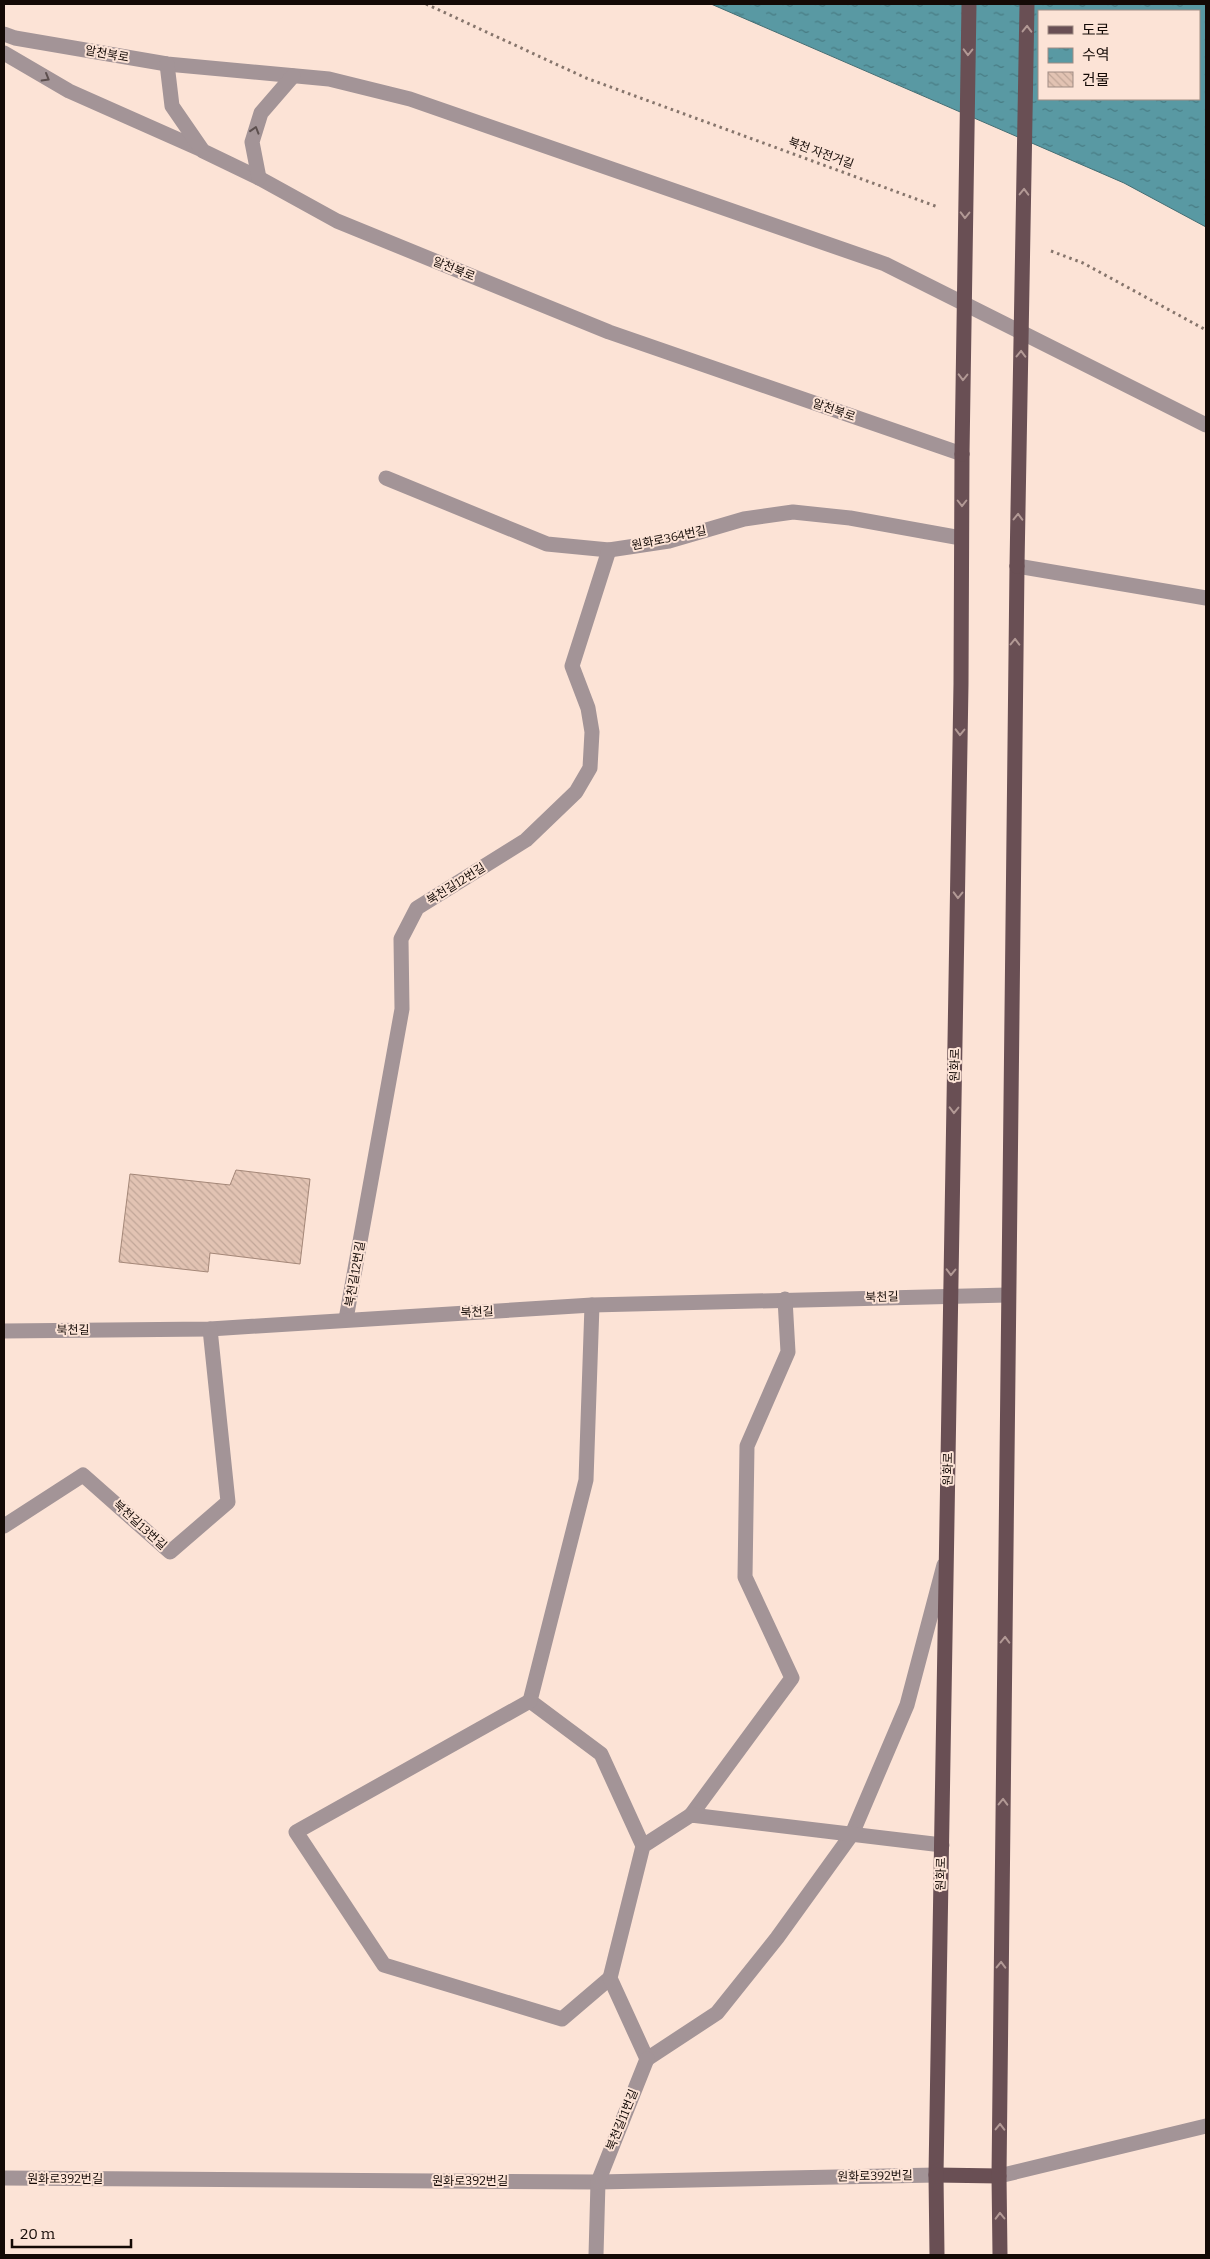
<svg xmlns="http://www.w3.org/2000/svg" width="1210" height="2259" font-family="Bitter,'Noto Sans KR',serif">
	<defs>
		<pattern id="water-ripples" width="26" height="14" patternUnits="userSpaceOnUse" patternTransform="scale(1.25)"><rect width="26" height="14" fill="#5999a3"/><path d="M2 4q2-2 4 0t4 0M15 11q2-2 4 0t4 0" fill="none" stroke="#487b83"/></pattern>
		<pattern id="building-back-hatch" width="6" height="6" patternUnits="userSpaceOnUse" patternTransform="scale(1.25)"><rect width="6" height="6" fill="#e2c3b3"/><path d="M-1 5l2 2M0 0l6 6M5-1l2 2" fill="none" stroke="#c1a698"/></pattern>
	</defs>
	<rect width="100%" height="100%" fill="#fce3d6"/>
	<path fill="url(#water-ripples)" stroke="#446e74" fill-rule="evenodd" d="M711,4h495v223l-82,-44zM1039,11h160v88h-160z"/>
	<path fill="url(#building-back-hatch)" stroke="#a48778" d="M236,1170l74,9 -10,85 -90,-11 -2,19 -89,-10 11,-88 100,11z"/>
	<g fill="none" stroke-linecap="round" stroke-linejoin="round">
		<g stroke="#86756c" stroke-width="3" stroke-dasharray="2.5 4" stroke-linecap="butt">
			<path d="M426,4l160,74 352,129"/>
			<path d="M1051,251l32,12 123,67"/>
		</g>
		<g stroke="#a39497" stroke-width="15">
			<path d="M4,34l11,4 152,26 162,15 81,20 475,165 321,161"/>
			<path d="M4,53l65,38 133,59"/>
			<path d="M167,64l5,42 31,45 56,27 78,43 272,111 353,122"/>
			<path d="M259,178l-7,-36 9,-29 32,-37"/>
			<path d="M386,478l161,66 62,6 60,-9 75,-22 49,-7 57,6 111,20"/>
			<path d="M1017,566l189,32"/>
			<path d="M592,1305l-6,175 -56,221 71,53 42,92"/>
			<path d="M346,1319l56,-310 -1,-70 16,-31 109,-68 50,-48 14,-24 2,-36 -4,-24 -16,-42 37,-116"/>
			<path d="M4,1331l206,-2 382,-24 416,-10"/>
			<path d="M4,1526l79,-51 87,77 58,-50 -18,-173"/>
			<path d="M530,1701l-234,131 88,133 178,54 48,-41"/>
			<path d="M691,1815l101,-137 -47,-101 2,-131 41,-94 -3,-53"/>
			<path d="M647,2059l70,-46 60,-75 75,-104 55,-129 37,-140"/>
			<path d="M647,2059l-37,-81 33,-132 48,-31 251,30"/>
			<path d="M999,2176l207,-50"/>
			<path d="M4,2178l594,4 338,-7"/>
			<path d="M596,2255l2,-73 49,-123"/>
		</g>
		<g stroke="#694f54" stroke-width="15">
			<path d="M936,2175l63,1"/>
			<path d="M937,2255l-1,-80 25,-1491 1,-230"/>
			<path d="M1000,2255l-1,-79 18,-1610"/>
		</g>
		<g stroke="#694f54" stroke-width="15">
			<path d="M962,454l7,-450"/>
			<path d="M1017,566l10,-562"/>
		</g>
	</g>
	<defs><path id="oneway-chevron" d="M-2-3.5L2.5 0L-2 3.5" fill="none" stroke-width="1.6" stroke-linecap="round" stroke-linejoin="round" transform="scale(1.25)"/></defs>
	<g stroke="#b29995">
		<use href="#oneway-chevron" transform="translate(1027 29) rotate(-89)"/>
		<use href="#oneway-chevron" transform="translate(968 52) rotate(91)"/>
		<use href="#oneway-chevron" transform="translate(1024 192) rotate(-89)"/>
		<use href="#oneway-chevron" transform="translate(965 215) rotate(91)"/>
		<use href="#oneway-chevron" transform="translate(1021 354) rotate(-89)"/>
		<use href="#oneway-chevron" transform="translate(963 377) rotate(91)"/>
		<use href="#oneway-chevron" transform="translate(962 503) rotate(90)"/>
		<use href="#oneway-chevron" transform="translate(1018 517) rotate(-89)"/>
		<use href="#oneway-chevron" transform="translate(1015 642) rotate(-89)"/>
		<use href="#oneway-chevron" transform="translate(960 732) rotate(91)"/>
		<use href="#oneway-chevron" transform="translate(958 895) rotate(91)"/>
		<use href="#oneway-chevron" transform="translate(954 1110) rotate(91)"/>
		<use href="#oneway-chevron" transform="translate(951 1272) rotate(91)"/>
		<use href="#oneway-chevron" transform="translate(1005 1640) rotate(-89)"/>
		<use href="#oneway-chevron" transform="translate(1003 1802) rotate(-89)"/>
		<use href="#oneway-chevron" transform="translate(1001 1965) rotate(-89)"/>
		<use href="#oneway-chevron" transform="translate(1000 2127) rotate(-89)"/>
		<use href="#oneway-chevron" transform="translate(1000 2216) rotate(-91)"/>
	</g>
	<g stroke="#5c4f4e">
		<use href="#oneway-chevron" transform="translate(46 78) rotate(30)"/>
		<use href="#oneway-chevron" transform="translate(255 130) rotate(-73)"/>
	</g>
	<g text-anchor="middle" stroke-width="4" stroke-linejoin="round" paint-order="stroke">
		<g font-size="12" fill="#140a06" stroke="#fce3d6">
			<text transform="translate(107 54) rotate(10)" y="4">알천북로</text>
			<text transform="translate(821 153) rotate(20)" y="4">북천 자전거길</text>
			<text transform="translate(454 269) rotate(22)" y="4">알천북로</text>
			<text transform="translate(834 410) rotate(19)" y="4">알천북로</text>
			<text transform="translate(669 538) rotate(-12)" y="4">원화로364번길</text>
			<text transform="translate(456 884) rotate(-32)" y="4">북천길12번길</text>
			<text transform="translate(955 1065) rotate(-89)" y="4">원화로</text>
			<text transform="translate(355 1274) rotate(-80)" y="4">북천길12번길</text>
			<text transform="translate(882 1297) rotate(-2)" y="4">북천길</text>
			<text transform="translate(477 1312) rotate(-3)" y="4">북천길</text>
			<text transform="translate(73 1330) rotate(-1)" y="4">북천길</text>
			<text transform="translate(948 1469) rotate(-89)" y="4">원화로</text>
			<text transform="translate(140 1525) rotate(42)" y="4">북천길13번길</text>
			<text transform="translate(941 1874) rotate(-89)" y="4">원화로</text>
			<text transform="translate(622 2120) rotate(-68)" y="4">북천길11번길</text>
			<text transform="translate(875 2176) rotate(-1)" y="4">원화로392번길</text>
			<text x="65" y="2183">원화로392번길</text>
			<text x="470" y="2185">원화로392번길</text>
		</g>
	</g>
	<rect width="1210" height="2259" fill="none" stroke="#140a06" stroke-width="10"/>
	<rect x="1038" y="10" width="162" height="90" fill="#fce3d6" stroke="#9f8c83"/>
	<rect x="1048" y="26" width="25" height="8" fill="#694f54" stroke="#9f8c83"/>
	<text x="1082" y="35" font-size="15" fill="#140a06">도로</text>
	<rect x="1048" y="48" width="25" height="15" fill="url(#water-ripples)" stroke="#9f8c83"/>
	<text x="1082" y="60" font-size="15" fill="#140a06">수역</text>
	<rect x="1048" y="72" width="25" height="15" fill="url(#building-back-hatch)" stroke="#9f8c83"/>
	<text x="1082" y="85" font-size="15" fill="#140a06">건물</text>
	<path d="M12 2239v8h119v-8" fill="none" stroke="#140a06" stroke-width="2.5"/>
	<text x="20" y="2239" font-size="15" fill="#140a06" stroke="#fce3d6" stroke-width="4" paint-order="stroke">20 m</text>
</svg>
